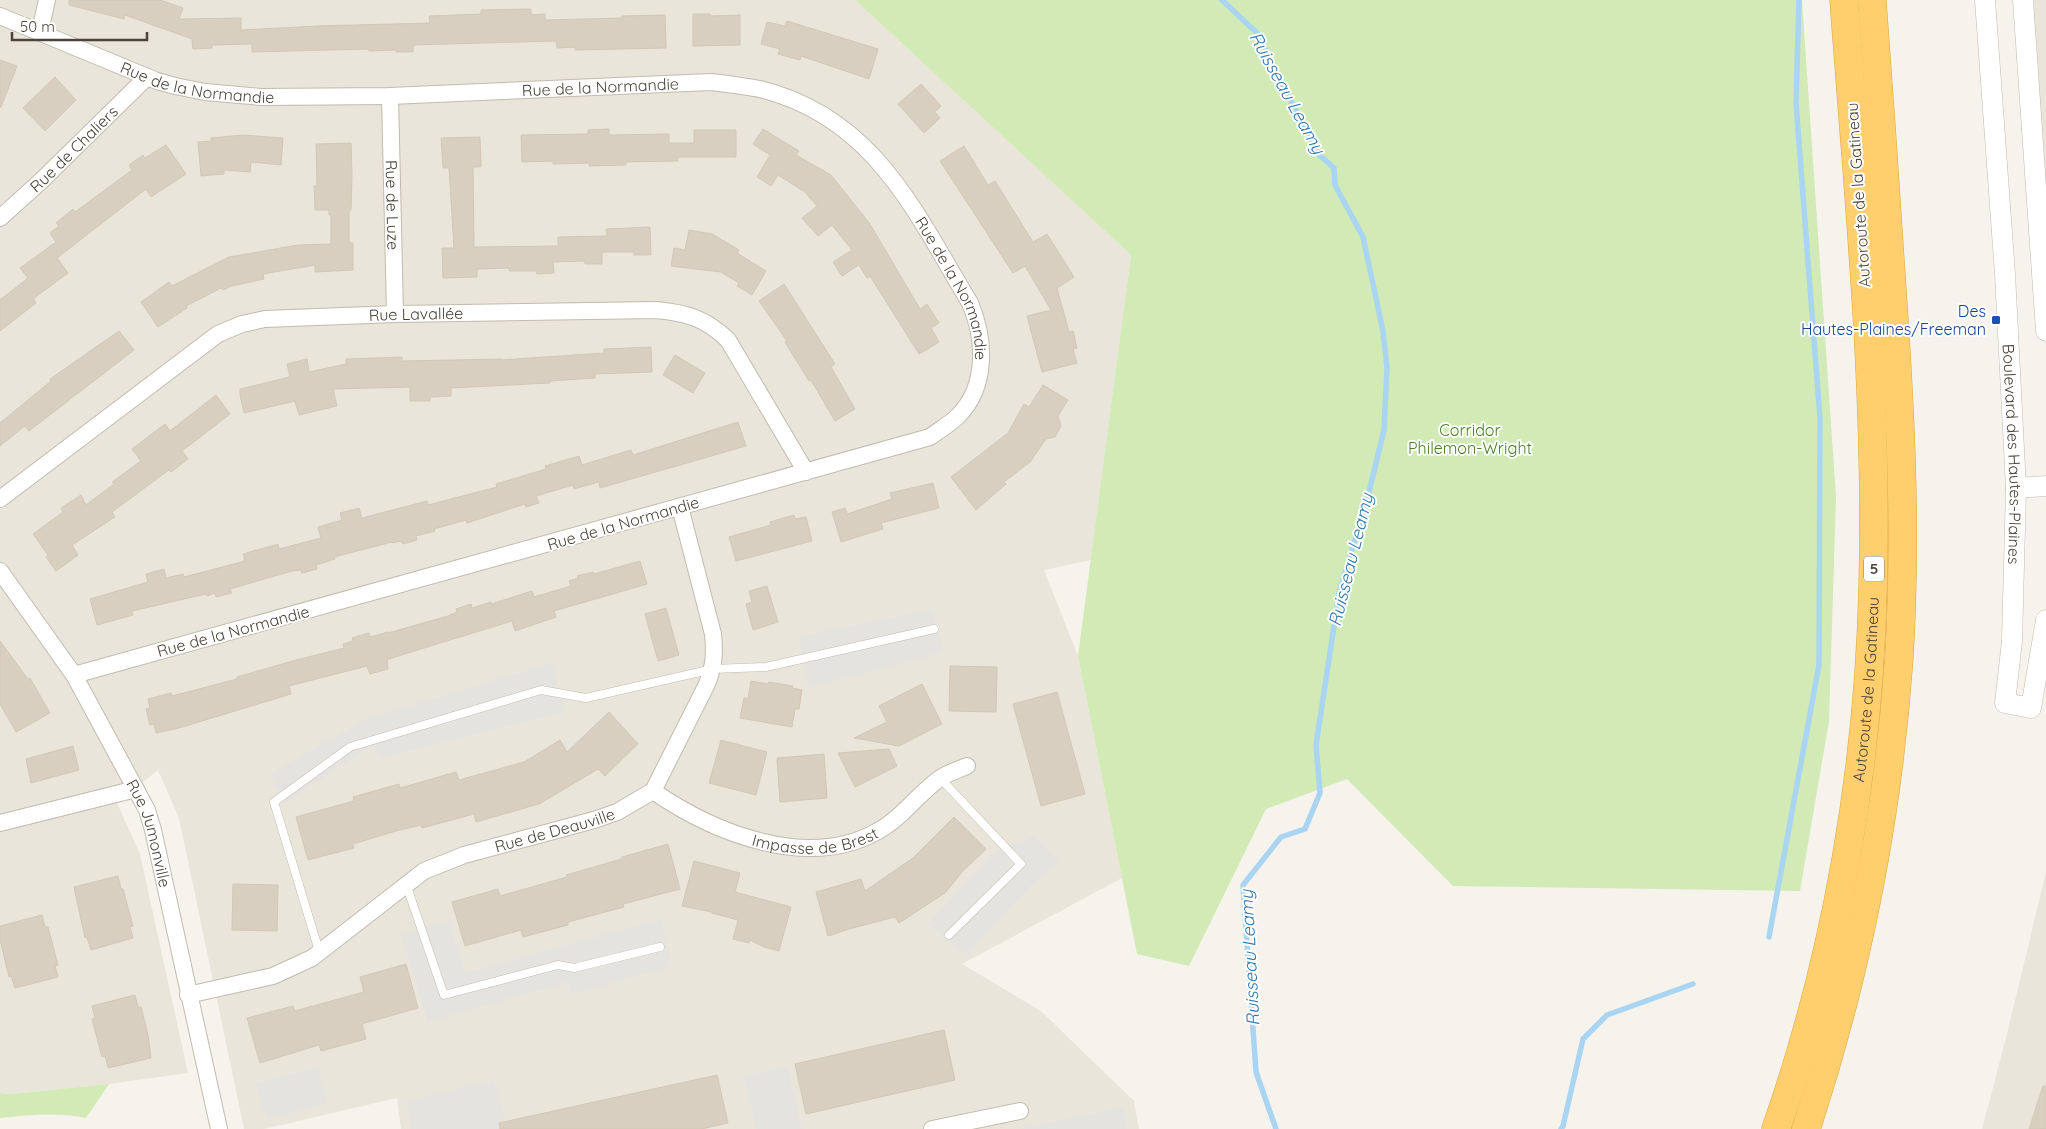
<svg xmlns="http://www.w3.org/2000/svg" width="2046" height="1129" font-family="Quicksand,sans-serif">
	<rect width="100%" height="100%" fill="#f6f3ec"/>
	<g fill="#eae5da">
		<path d="M0,0h855l276,255 -40,305 -47,10 34,86 44,222 -160,86 79,47 93,90 5,28h-738l-4,-31 -133,31h-20l-65,-311 -21,-48 -41,33 23,51 48,219 -79,11 -97,10 -12,-1z"/>
		<path d="M2023,0h23v331z"/>
		<path d="M2046,872v257h-64l23,-87z"/>
	</g>
	<g fill="#d2eab5">
		<path d="M855,0h947l34,497 -7,224 -29,170 -347,-5 -106,-107 -81,30 -77,157 -52,-12 -59,-298 53,-401z"/>
		<path d="M109,1084l-23,34c-29,-6 -57,-3 -86,0v-25l12,1z"/>
	</g>
	<g fill="#e5e3e0">
		<path d="M932,609l11,43 -135,36 -9,-51z"/>
		<path d="M552,663l13,49 -183,46 -9,-13 -87,57 -17,-28 98,-55z"/>
		<path d="M1035,836l24,26 -29,24 -63,69 -40,-31 71,-74z"/>
		<path d="M661,919l11,47 -100,28 -5,-12 -139,40 -27,-87 48,-13 16,51z"/>
		<path d="M787,1067l15,62h-46l-12,-53z"/>
		<path d="M317,1068l11,35 -61,17 -12,-37z"/>
		<path d="M494,1080l13,49h-96l-4,-27z"/>
		<path d="M1123,1107l4,22h-108z"/>
	</g>
	<g fill="none" stroke-linecap="round" stroke-linejoin="round">
		<g stroke="#a9d4f2" stroke-width="5.5">
			<path d="M1222,0l35,33 60,120 17,15 1,17 28,52 20,94 4,37 -3,62 -16,66 -29,97 -23,152 4,48 -15,36 -24,8 -38,48 13,187 20,57"/>
			<path d="M1769,937l50,-272 1,-246 -24,-316 3,-103"/>
			<path d="M1561,1129l2,-3 20,-87 24,-24 86,-31"/>
		</g>
	</g>
	<g fill="#d8cfc1" stroke="#d3c7b4">
		<path d="M69,0h91l23,8 -4,11 62,-1v12l76,-4 113,-3 -1,-7 52,-2v-4l50,-1v6l14,-1v6l77,-2v-2l43,-1 1,33 -91,2v-3l-18,1 -1,-7 -143,4v7h-17v-2l-27,1v-2l-117,3v-8l-40,1v3l-19,1 -1,-10 -67,-24 -1,4 -55,-14z"/>
		<path d="M693,14h17v2l30,-1v30l-47,1z"/>
		<path d="M787,21l91,28 -9,30 -68,-23 -1,4 -22,-6 2,-5 -19,-5 6,-22 18,4z"/>
		<path d="M0,60l17,6 -16,41h-1z"/>
		<path d="M55,77l21,23 -31,31 -22,-23z"/>
		<path d="M921,84l20,22 -6,6 5,6 -16,15 -26,-29z"/>
		<path d="M609,129v6l60,-1v9h25v-13h42v27h-59l1,4 -52,1v3l-37,1v-3l-36,1v-3l-31,1 -1,-27 67,-1v-4z"/>
		<path d="M763,129l36,22 -3,4 35,20 39,49 50,85 7,-5 12,19 -8,5 8,14 -20,12 -49,-78 -3,2 -8,-13 -17,11 -9,-14 19,-12 -20,-25 -14,11 -16,-18 15,-12 -12,-14 -27,-17 -7,11 -14,-9 13,-22 -17,-11z"/>
		<path d="M243,135l40,3 -2,27 -30,-3 -1,10 -26,-2v4l-23,2 -3,-34 14,-1 -1,-3z"/>
		<path d="M480,137l1,30h-8l1,80 84,-1v-9l49,-1 -1,-7 44,-2 1,28h-17v-3h-32v12h-17v-3l-32,1 1,11 -17,1 -1,-3h-27v-3l-32,1v8l-34,1 -1,-30h12l-5,-80h-6l-2,-30z"/>
		<path d="M351,143l1,31 -1,36h-2v33h4v27l-38,2v-7l-52,9 1,5 -32,7 -9,4 -2,-2 -35,18 1,2 -29,19 -17,-25 28,-20 3,4 57,-29 69,-12 33,-1v-29h-2v-5h-14l-1,-24h3l-1,-42z"/>
		<path d="M166,145l20,29 -35,23 -5,-8 -89,69 11,15 -35,26 3,4 -36,28v-31l28,-22 -8,-10 36,-26 -6,-9 9,-7 -3,-3 17,-14 2,3 57,-42 -3,-5 14,-10 2,3z"/>
		<path d="M964,146l24,39 7,-4 38,61 14,-8 27,43 -17,11 12,44 4,-1 4,17 -4,1 4,14 -35,9 -15,-56 24,-6 -26,-44 -12,7 -73,-112z"/>
		<path d="M689,230l23,4 27,16 -2,3 29,18 -14,24 -15,-9 2,-3 -18,-11 -50,-6 3,-18 11,2z"/>
		<path d="M784,284l51,80 -4,3 24,42 -20,12 -24,-41 -2,1 -24,-39 2,-1 -28,-40z"/>
		<path d="M119,331l15,19 -105,81 -4,-5 -25,20v-23l51,-42 -1,-2z"/>
		<path d="M651,347l1,25 -57,2v4l-45,3v2l-99,5v8l-21,1v4h-20v-14l-77,2 4,17 -38,9 -4,-14 -51,12 -4,-18v-6l50,-12 -3,-13 20,-5 2,13 37,-8v-5l56,-2v4l99,-2v1l103,-7v-4z"/>
		<path d="M675,355l30,18 -12,20 -30,-18z"/>
		<path d="M1043,385l25,15 -10,16 3,10 -6,11 -9,2 -16,23 -26,20 2,2 -30,26 -25,-33 57,-44 16,-29 5,3z"/>
		<path d="M216,395l14,19 -48,37 6,8 -17,13 -2,-2 -57,42 3,5 -43,28 6,10 -22,16 -10,-14 2,-2 -15,-21 30,-22 -2,-4 20,-13 5,10 28,-21 -2,-2 29,-21 -9,-12 33,-25 5,7z"/>
		<path d="M738,422l8,24 -146,42 -1,-6 -25,7 -1,-4 -37,11 3,7 -13,4 -1,-3 -58,19 -1,-3 -32,9 1,2 -19,5 1,4 -14,4 -2,-3 -9,2v-1l-58,15 1,2 -19,6 1,4 -15,4 -1,-3 -9,1 -62,18 2,4 -16,4 -1,-4 -8,3 -1,-2 -74,17 1,4 -36,10 -7,-26 58,-17 -2,-8 18,-5 2,9 17,-4 1,3 61,-16 -2,-7 35,-10 1,5 42,-11 -3,-11 24,-7 -2,-7 19,-5 3,10 65,-17 1,4 69,-18 -1,-3 50,-15 -1,-3 34,-10 3,9 49,-15 2,5z"/>
		<path d="M933,483l6,25 -58,15 2,6 -42,13 -9,-30 13,-4 2,6 45,-15 -2,-6z"/>
		<path d="M794,515l1,4 11,-2 6,24 -76,20 -7,-24 42,-12 -1,-3z"/>
		<path d="M640,561l7,23 -93,27 2,6 -41,14 -3,-10 -117,36 -8,3 1,9 -18,5 -3,-8 -78,20 2,8 -112,34 -23,5 -2,-9 -4,1 -4,-16 4,-1 -2,-9 23,-6 1,3 65,-17v-2l59,-17 48,-12 -1,-4 10,-3 -1,-3 17,-5 1,4 18,-5v1l60,-17 9,-4 -1,-3 15,-5 1,4 19,-6v2l41,-13 2,6 37,-11 -2,-5 9,-3 -1,-2 16,-4 1,2z"/>
		<path d="M767,586l11,36 -25,8 -7,-26 6,-2 -3,-11z"/>
		<path d="M666,608l13,47 -21,6 -13,-47z"/>
		<path d="M0,641l28,38 2,-1 20,35 -34,19 -16,-28z"/>
		<path d="M950,666l47,1 -1,45 -47,-1z"/>
		<path d="M751,681l17,3 1,-2 24,4 -1,2 10,2 -3,19h-4l-3,18 -52,-9 4,-20 4,1z"/>
		<path d="M922,684l20,40 -43,22 -45,-8 33,-16 -8,-16z"/>
		<path d="M1057,692l28,102 -44,12 -28,-102z"/>
		<path d="M609,712l29,32 -33,32 -7,-7 -59,35 -63,18 -2,-8 -52,14 -1,-3 -25,6 -43,13 1,4 -46,12 -12,-43 58,-16 -1,-4 46,-13 1,4 56,-16 3,8 65,-18 36,-22 7,12z"/>
		<path d="M721,740l46,12 -11,43 -47,-12z"/>
		<path d="M73,746l6,24 -48,13 -5,-24z"/>
		<path d="M889,749l8,17 -42,21 -17,-34z"/>
		<path d="M824,754l3,44 -47,4 -3,-44z"/>
		<path d="M954,817l32,32 -23,22 -18,22 -46,30 -4,-6 -46,12 -21,7 -12,-44 45,-13 4,12 48,-33z"/>
		<path d="M668,844l12,45 -57,15 1,3 -56,15v3l-45,12 -2,-7 -56,16 -13,-44 46,-13 2,7 67,-19 -1,-2 56,-16v-2z"/>
		<path d="M694,861l46,12 -5,19 56,15 -12,44 -15,-4 -14,-7 -1,3 -16,-4 5,-19 -26,-7v-1l-30,-6z"/>
		<path d="M118,876l3,13h2l10,37 -3,1 3,11 -42,12 -4,-13 -2,1 -11,-51z"/>
		<path d="M233,884l45,1 -1,46 -45,-1z"/>
		<path d="M42,915l3,12h3l10,38 -3,1 3,11 -43,11 -4,-12 -2,1 -9,-37v-14z"/>
		<path d="M406,964l12,44 -56,16 4,15 -45,12 -2,-6 -59,18 -13,-45 46,-12 2,5 69,-19 -4,-15z"/>
		<path d="M135,995l3,12h3l7,28 3,23 -43,10 -3,-12 -3,1 -10,-38 3,-1 -3,-12z"/>
		<path d="M944,1030l11,50 -149,34 -11,-50z"/>
		<path d="M717,1075l11,48 -26,6h-202l-1,-6z"/>
		<path d="M2043,1086h3v43h-17z"/>
	</g>
	<g fill="none" stroke-linecap="round" stroke-linejoin="round">
		<g stroke="#c2bbae" stroke-width="9">
			<g id="service">
				<path d="M940,778l81,86 -72,71"/>
				<path d="M406,884l38,111 114,-30 16,3 86,-21"/>
				<path d="M319,951l-45,-149 76,-55 191,-57 45,8 127,-29 53,-2 168,-38"/>
			</g>
		</g>
		<g stroke="#c2bbae" stroke-width="18">
			<g id="minor">
				<path id="s1" d="M0,16l157,65 18,5 30,6 56,5 129,-1 321,-14c17,2 33,4 49,7 114,28 155,123 210,214 15,35 18,83 -12,113 -8,8 -19,14 -28,21l-856,238"/>
				<path d="M40,31l7,-31"/>
				<path id="s2" d="M390,96l5,218"/>
				<path id="s3" d="M0,218l41,-37 106,-104"/>
				<path id="s4" d="M0,499l218,-165 24,-10 23,-5 130,-5 261,-4c31,3 49,8 72,30l78,132"/>
				<path id="s5" d="M0,571l74,104 73,135 6,20 66,299"/>
				<path id="s6" d="M653,791c61,42 155,80 225,40 24,-13 40,-37 61,-52 8,-6 19,-9 28,-13"/>
				<path d="M0,823l136,-34"/>
				<path id="s7" d="M188,995l85,-19 39,-18 112,-87 40,-16 130,-35 23,-8 36,-21 53,-105c8,-18 9,-32 7,-52l-33,-127"/>
				<path d="M932,1129l88,-18"/>
			</g>
		</g>
		<g stroke="#c2bbae" stroke-width="21">
			<g id="tertiary">
				<path id="s8" d="M1985,0l20,274 11,214 -4,153 -7,62 26,5 15,-88"/>
				<path d="M2023,0l23,331"/>
				<path d="M2016,488l30,-2"/>
			</g>
		</g>
		<g stroke="#e0a43c" stroke-width="29">
			<g id="motorway">
				<path id="s9" d="M1776,1129c61,-174 93,-361 97,-545 5,-195 -15,-390 -29,-584"/>
				<path d="M1806,1129c50,-152 82,-311 93,-471 8,-128 1,-256 -8,-384 -6,-91 -12,-183 -19,-274"/>
			</g>
		</g>
		<use href="#service" stroke="#fff" stroke-width="8"/>
		<use href="#minor" stroke="#fff" stroke-width="16"/>
		<use href="#tertiary" stroke="#fff" stroke-width="20"/>
		<use href="#motorway" stroke="#ffcf6e" stroke-width="28"/>
	</g>
	<rect fill="#1a4fb4" stroke="#fff" stroke-width="2" x="1991" y="315" width="10" height="10" rx="2.5"/>
	<g text-anchor="middle" stroke-width="4" stroke-linejoin="round" paint-order="stroke">
		<rect fill="#fff" stroke="#817c74" stroke-width="1" x="1864" y="556.5" width="20" height="25" rx="4"/>
		<g font-size="15" font-weight="bold" fill="#4b4439">
			<text x="1874" y="574">5</text>
		</g>
		<g font-size="16" fill="#4b4439" stroke="#fff">
			<text dy="6" stroke="none"><textPath href="#s1" startOffset="210">Rue de la Normandie</textPath></text>
			<text dy="6" stroke="none"><textPath href="#s1" startOffset="615">Rue de la Normandie</textPath></text>
			<text dy="6" stroke="none"><textPath href="#s3" startOffset="101">Rue de Chaliers</textPath></text>
			<text transform="translate(1858 195) rotate(-94)" y="6">Autoroute de la Gatineau</text>
			<text dy="6" stroke="none"><textPath href="#s2" startOffset="109">Rue de Luze</textPath></text>
			<text dy="6" stroke="none"><textPath href="#s1" startOffset="1065">Rue de la Normandie</textPath></text>
			<text dy="6" stroke="none"><textPath href="#s4" startOffset="474">Rue Lavallée</textPath></text>
			<text dy="6" stroke="none"><textPath href="#s8" startOffset="455">Boulevard des Hautes-Plaines</textPath></text>
			<text transform="translate(623 523) rotate(-16)" y="6">Rue de la Normandie</text>
			<text transform="translate(233 631) rotate(-15)" y="6">Rue de la Normandie</text>
			<text dy="6" stroke="none"><textPath href="#s9" startOffset="450">Autoroute de la Gatineau</textPath></text>
			<text dy="6" stroke="none"><textPath href="#s7" startOffset="409">Rue de Deauville</textPath></text>
			<text dy="6" stroke="none"><textPath href="#s6" startOffset="175">Impasse de Brest</textPath></text>
			<text dy="6" stroke="none"><textPath href="#s5" startOffset="304">Rue Jumonville</textPath></text>
		</g>
		<g font-size="16" fill="#164399" stroke="#fff" text-anchor="end">
			<text x="1986" y="317">Des<tspan x="1986" dy="18">Hautes-Plaines/Freeman</tspan></text>
		</g>
		<g font-size="16" fill="#4a7f2a" stroke="#fff">
			<text x="1470" y="436">Corridor<tspan x="1470" dy="18">Philemon-Wright</tspan></text>
		</g>
		<g font-size="18" font-style="italic" fill="#2e7ab2" stroke="#fff">
			<text transform="translate(1287 93) rotate(61)" y="6">Ruisseau Leamy</text>
			<text transform="translate(1351 560) rotate(-76)" y="6">Ruisseau Leamy</text>
			<text transform="translate(1250 958) rotate(-93)" y="6">Ruisseau Leamy</text>
		</g>
	</g>
	<path d="M12 32v8h135v-8" fill="none" stroke="#4b4439" stroke-width="2.5"/>
	<text x="20" y="32" font-size="15" fill="#4b4439" stroke="#ffffff" stroke-width="4" paint-order="stroke">50 m</text>
</svg>
